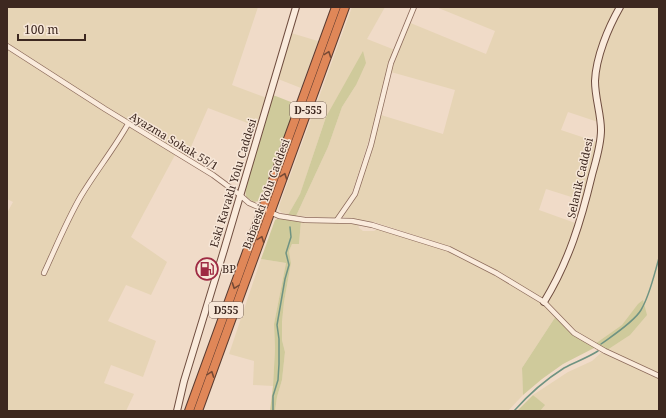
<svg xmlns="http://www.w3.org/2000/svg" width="666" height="418" font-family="'Noto Serif',serif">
	<rect width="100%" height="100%" fill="#f0dbc8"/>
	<g fill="#e6d4b5">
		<path d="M7,7h251l-26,78 35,13 -9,29 -50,-19 -21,48 -129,-79 -51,-34z"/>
		<path d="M352,7h33l-18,32 28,11 -17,61 -25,79 -7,15 -10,13 -40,-2 32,-69 14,-40 14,-22 -30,32 -26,77 -12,21 -7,-3 -3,-3z"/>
		<path d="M436,7h182l-22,58 2,57 -30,-10 -7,18 36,12 -13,59 -38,-12 -7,21 39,14 -7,20 -28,57 -44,-27 -48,-27 -77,-25 -31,-5 14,-22 11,-33 13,-47 62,19 12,-44 -64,-18 17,-50 78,32 9,-23z"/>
		<path d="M622,7h37v367l-52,-24 -31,-19 -30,-29 14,-21 16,-40 11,-34 13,-54 -3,-71 3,-22 11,-33z"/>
		<path d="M291,33l27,8 -17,47 -23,-9z"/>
		<path d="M7,49l119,76 -44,71 46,-70 47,29 -44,82 36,25 -16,33 -25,-10 -18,36 48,20 -13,36 -32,-12 -7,18 30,11 -8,17h-119v-198l6,-11 -6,-3z"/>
		<path d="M301,221l57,3 1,4 4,3h11l3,-2 70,21 34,17 62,36 13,13 -34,52 1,27 -15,16h-233l2,-14 5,-17 3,-28 -3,-12v-18l2,-20 7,-39 -2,-12 3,-7h7z"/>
		<path d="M261,259l25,4 -12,61 1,25 -2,37 -20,-1 1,-24 -25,-7z"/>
		<path d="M602,352l57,25v34h-119l4,-6 -11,-10 35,-23 24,-11z"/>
	</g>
	<g fill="#cfca9b">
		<path d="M363,51l3,12 -10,22 -14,22 -14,40 -32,69 -8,-1 12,-21 26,-77z"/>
		<path d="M273,95l23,9 -20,55 -17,42 -5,1 -8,-5 -1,-9z"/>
		<path d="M279,218l22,3 -2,23h-7l-3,7 2,12 -7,39 -2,20v18l3,12 -3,28 -5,17 -2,14h-5l3,-25 2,-37 -1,-25 12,-61 -25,-4 14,-39z"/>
		<path d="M643,300l4,15 -17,20 -23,15 -12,-6 27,-19 16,-21z"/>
		<path d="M556,316l40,31 -33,17 -21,15 -19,16 -1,-27z"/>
		<path d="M533,395l12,10 -5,6h-23z"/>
	</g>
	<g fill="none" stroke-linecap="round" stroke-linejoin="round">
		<g stroke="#6f9382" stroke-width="1.5">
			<path d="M601,344c11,-8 33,-22 40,-34 9,-15 13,-35 18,-52"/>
			<path d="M273,411v-15l5,-16 1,-16v-25l-2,-14 8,-46 4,-14 -3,-12 5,-16 -1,-10"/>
			<path d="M514,411c15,-17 31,-31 50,-43 11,-6 23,-10 34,-17"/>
		</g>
		<g stroke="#8d6c5c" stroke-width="6">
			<g id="street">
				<path d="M7,46l98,63 108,66 27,20 9,8 30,13 26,4 47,1 20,4 77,24 47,24 48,29 30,31 31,18 54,25"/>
				<path d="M337,220l18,-26 16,-49 20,-82 23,-56"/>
				<path d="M44,273c12,-26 23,-53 37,-77 15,-25 33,-47 47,-72"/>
			</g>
		</g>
		<g stroke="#6f4d3f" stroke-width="8">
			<g id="secondary">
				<path d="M544,302c25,-41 37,-81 48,-127 4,-15 9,-30 9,-45 0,-16 -6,-32 -6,-49 1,-24 13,-53 25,-74"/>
				<path d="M177,411l7,-30 40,-131 72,-243"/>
			</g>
		</g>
		<g stroke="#5b3b30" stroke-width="10">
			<g id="highway">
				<path d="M189,411l147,-404"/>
				<path d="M198,411l147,-404"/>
			</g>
		</g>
		<use href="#street" stroke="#faebdc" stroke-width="4.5"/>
		<use href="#secondary" stroke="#faebdc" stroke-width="6"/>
		<use href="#highway" stroke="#e08758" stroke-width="8"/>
	</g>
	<defs><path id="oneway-chevron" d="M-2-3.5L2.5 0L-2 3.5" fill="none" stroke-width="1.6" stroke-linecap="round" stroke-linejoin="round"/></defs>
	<g stroke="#764934">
		<use href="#oneway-chevron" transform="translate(328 54) rotate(-70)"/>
		<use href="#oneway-chevron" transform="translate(284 176) rotate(-70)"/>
		<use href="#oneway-chevron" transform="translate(261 239) rotate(-69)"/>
		<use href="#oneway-chevron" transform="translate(235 286) rotate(110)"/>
		<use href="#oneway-chevron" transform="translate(211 374) rotate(-70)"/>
	</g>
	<defs>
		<g id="fuel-ring" transform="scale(1.15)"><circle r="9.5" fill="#f7e7d8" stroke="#9e2a43" stroke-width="1.5"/><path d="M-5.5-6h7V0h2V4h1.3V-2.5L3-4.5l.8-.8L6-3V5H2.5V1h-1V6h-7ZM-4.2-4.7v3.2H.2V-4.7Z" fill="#9e2a43"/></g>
	</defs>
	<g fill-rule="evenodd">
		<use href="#fuel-ring" x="207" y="269"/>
	</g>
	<g text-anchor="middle" stroke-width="3" stroke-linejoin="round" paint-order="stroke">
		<g fill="#f7e7d8" stroke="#756157" stroke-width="1">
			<rect x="290" y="102" width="36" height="16" rx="3"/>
			<rect x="209" y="302" width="34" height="16" rx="3"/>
		</g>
		<g font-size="10" font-weight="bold" fill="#3d2820">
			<text x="308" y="114">D-555</text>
			<text x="226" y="314">D555</text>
		</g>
		<g font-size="11" fill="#3d2820" stroke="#f7e7d8">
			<text transform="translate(174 141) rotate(31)" y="4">Ayazma Sokak 55/1</text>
			<text transform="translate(580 178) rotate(-77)" y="4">Selanik Caddesi</text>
			<text transform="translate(233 183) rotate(-73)" y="4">Eski Kavaklı Yolu Caddesi</text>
			<text transform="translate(266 194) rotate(-70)" y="4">Babaeski Yolu Caddesi</text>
		</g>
		<g font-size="11" fill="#3d2820" stroke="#f7e7d8" text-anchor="start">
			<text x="222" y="273">BP</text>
		</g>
	</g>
	<rect width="666" height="418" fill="none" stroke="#3d2820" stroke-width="16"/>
	<path d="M18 34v6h67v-6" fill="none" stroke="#3d2820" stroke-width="2"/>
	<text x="24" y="34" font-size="12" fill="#3d2820" stroke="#f7e7d8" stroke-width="3" paint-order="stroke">100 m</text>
</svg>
